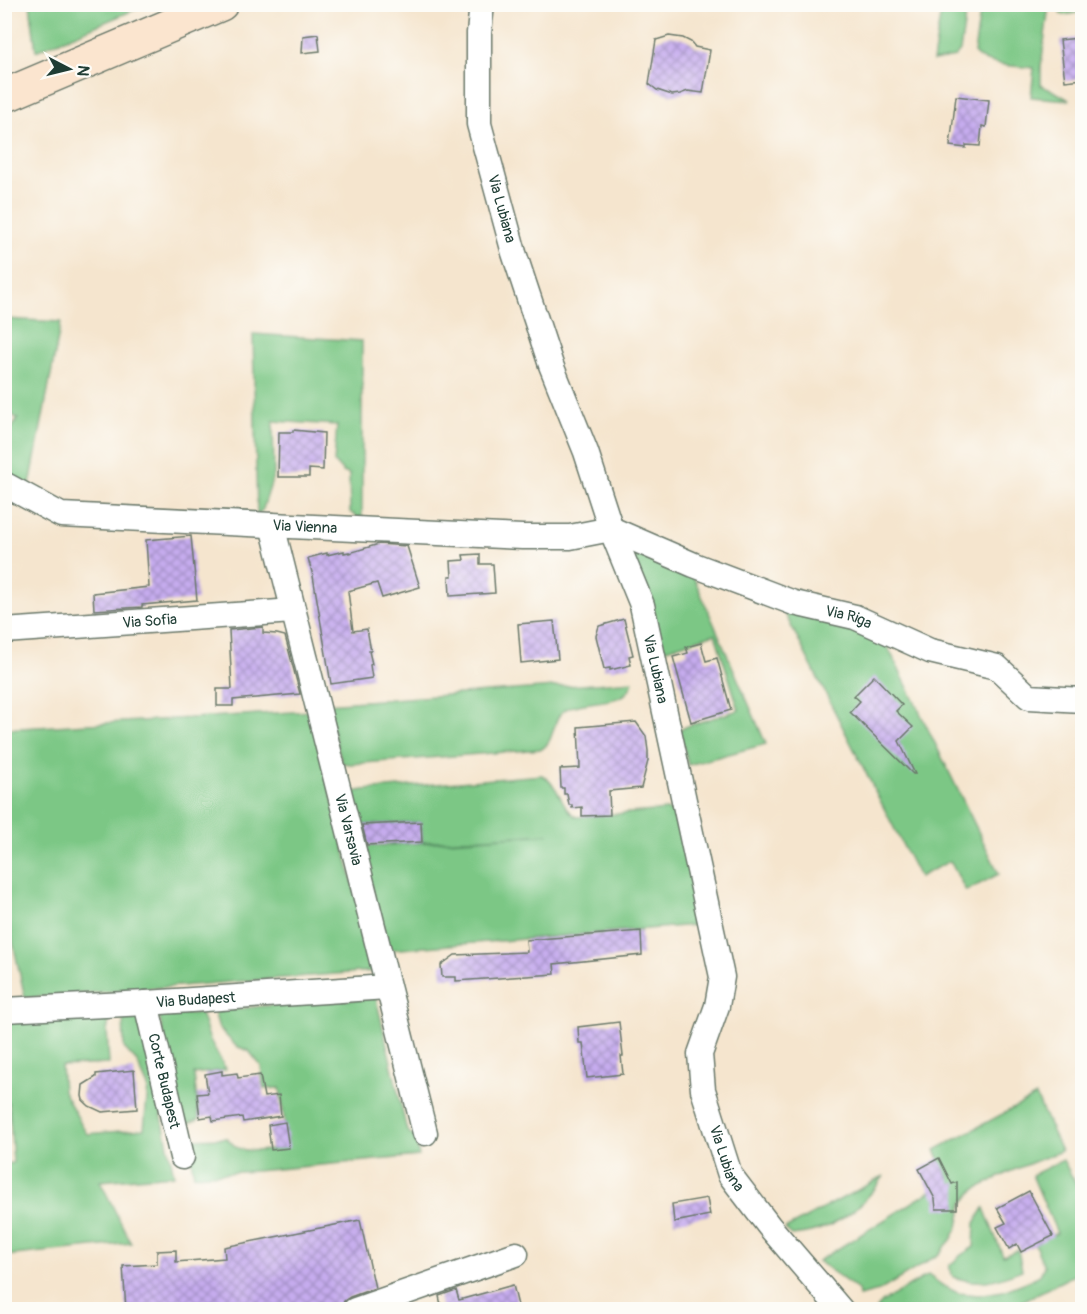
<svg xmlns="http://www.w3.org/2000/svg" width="1087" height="1314" font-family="Pangolin,sans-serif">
	<defs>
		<pattern id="building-cross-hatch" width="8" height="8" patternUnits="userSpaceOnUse" patternTransform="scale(1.5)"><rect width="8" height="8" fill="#c6acee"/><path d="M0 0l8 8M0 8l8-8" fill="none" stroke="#a08dc2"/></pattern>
	</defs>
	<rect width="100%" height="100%" fill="#fdfcf7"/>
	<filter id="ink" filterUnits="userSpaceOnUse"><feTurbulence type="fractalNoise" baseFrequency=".0167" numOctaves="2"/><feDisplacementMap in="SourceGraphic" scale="12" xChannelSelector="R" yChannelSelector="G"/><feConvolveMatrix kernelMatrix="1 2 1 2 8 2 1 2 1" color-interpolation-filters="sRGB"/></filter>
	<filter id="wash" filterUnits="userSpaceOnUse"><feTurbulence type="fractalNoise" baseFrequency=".008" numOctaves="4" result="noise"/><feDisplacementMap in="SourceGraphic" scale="24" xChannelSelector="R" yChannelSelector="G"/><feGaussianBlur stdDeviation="1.35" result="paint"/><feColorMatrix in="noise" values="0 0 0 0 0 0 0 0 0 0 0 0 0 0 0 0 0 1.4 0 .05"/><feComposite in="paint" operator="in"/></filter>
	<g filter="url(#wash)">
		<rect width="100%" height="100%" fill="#f5e5ce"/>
		<g fill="#7cc785" stroke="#4e825c" stroke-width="1.5">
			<path d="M30,4h116v1l-110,46z"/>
			<path d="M1061,4l21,1v7l-18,3 -4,-2z"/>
			<path d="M942,5h25l-7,46 -5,6 -22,4z"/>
			<path d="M981,5h68l-8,61v19l5,3 8,3 15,9 -38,-3 3,-29c-17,-2 -50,-2 -60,-15z"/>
			<path d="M5,319l56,3 -32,168 -24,-15v-37l13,-19 -13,-9z"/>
			<path d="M253,334l109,7v179l-12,-8 -1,-38 -6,-2 -9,-10 3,-37 -64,-4 1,53 -11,35 -6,7z"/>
			<path d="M628,543l63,28 75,173 -78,21 -9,-35 8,-4 52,-16 -24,-76 -52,16z"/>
			<path d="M781,606l102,31 116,237 -33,17 -16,-30 -31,16z"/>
			<path d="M633,681c-1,3 -2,6 -4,9 -9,15 -48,10 -63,19 -15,9 -10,31 -24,40l-191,15 -9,-1 -16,-59z"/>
			<path d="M311,711l63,260 -349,27 -20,-92 -1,-177z"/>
			<path d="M542,775c19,12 18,31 34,42l92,-7 9,2 30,112 -318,26 -28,-103 188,-13 -127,8 -1,-20 -64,3 -9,-31 5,-2 11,-2z"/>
			<path d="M376,998l31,133 8,6 4,19 -163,15 -62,4 -7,-36 40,-1c3,3 7,8 11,10 13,5 37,2 50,-1l-8,-59 -16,1 -3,-23 -12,-15 -13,-5 -17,-18 -5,-16 48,-6z"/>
			<path d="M140,1010l34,165 -74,6 31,62 -126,13v-92l8,-1 -4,-60h-4l-1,-87 107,-5 -4,20 2,33 -48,2 2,25 24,43 57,-5 4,-42 -11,-25 -13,-14 -1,-37z"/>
			<path d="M201,1013l8,25 17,32 -32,4 5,45 -16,7 -24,-111z"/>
			<path d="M1036,1096l25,55 -52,21 -35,18 -11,13 -5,24 -7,13 -13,15 -59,36 -20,5 -1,-6 -40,-29 113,-70 19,-10 -15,-31z"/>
			<path d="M1063,1160l19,35v76l-75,38 -131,1 6,-8 46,-27 14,10 16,8 20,2 25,-4 23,-9 14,-7 4,-9 -10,-23 23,-10 -25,-58z"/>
			<path d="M884,1176c-22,33 -51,56 -92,59l-7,-6z"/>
			<path d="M984,1208l19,48 15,-6 4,20c-26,10 -41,16 -69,7l-4,-11 12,-11 13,-8 1,-24z"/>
		</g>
		<g id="blocks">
			<g fill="url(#building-cross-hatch)">
				<path d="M318,34l2,17 -18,2 1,-17z"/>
				<path d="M669,36l14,2 8,4 4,5 15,3 -7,43 -15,-2 -8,3 -8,1 -15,-5 -8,-6 7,-44z"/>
				<path d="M1078,38v5h5v36l-18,2 -5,-41z"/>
				<path d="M956,96l33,4 -3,27 -4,-1 -2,20 -14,-1v3l-16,-2z"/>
				<path d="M293,430l31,3 -1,37 -14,-1v8h-31l1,-45h14z"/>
				<path d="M191,536l6,64 -55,5v2l-48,3 -1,-17 56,-6 -3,-47z"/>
				<path d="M379,544l28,2 13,41 -38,11 -5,-15 -29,8 5,40 14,-2 4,22h-2l3,13 -2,1 2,13 -41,6 -18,-108 -5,-18 19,-5v2l17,-4v2l5,-1v1z"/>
				<path d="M480,554v10h13l2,29 -45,3 -1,-20h3l-1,-15 13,-1 -1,-5z"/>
				<path d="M624,619l9,36 -4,1 2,9 -21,5v-2l-6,1 -8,-33 3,-10z"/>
				<path d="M554,621l4,38 -37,4 -3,-39z"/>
				<path d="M263,627v6l14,1 8,2 15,58 -67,6v6h-16v-17h15l-3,-59z"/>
				<path d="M701,643l5,18 11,-3 14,52 -40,12 -18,-65 15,-4 -2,-6z"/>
				<path d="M874,676l28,29 -6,6 17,16 -14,14 16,33h-2l-63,-62 10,-11 -6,-5z"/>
				<path d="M636,722l10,14 2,15v10l-7,27 -32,3 1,24 -28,1v-9l-10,1v-3h-3l-2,-11h-3v-6h-3l-1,-19 20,-1 -2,-41z"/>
				<path d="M421,822l1,20 -55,3 -5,-20z"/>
				<path d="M641,931l1,24 -88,9 1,10 -99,7v-4h-14l-1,-12 14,-10 72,-3 -1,-12z"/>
				<path d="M619,1022l4,34h-2l2,18 -36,4 -4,-35h-4l-1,-16z"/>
				<path d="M134,1070l3,39 -35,3 -13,-6 -6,-6 -1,-4 1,-11 13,-8v-3z"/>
				<path d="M222,1071v4l15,-2 1,5 22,-3 4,22 15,-2 2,21 -38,6 -1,-5 -29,4 -1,-5 -12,2 -3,-24 11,-1 -3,-19z"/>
				<path d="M285,1122l4,26 -18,2 -3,-25z"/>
				<path d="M939,1158l13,26 5,-2v27h-21l-1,-10 -16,-30z"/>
				<path d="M1029,1191l24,45 -32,16 -4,-8 -8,5 -12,-22 9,-4 -9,-15z"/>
				<path d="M707,1198l3,17 -36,7 -2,-18z"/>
				<path d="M360,1220l15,68 -25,9 -6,4 -3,9h-215l-3,-44 34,-2v-13l19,-1v12l49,-4 -1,-11z"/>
				<path d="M513,1285l6,25h-77l-3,-14 17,-6 3,10z"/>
			</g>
		</g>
	</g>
	<g filter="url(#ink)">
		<use href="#blocks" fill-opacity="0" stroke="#6a786a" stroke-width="1.5"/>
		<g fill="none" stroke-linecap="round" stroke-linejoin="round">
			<g stroke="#6a786a" stroke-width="27">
				<g id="street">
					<path id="s1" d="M482,4l-3,29v91l35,129 37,112 35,87 25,77 31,76 80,372 -5,29 -17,48 3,36 27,85 39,51 72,84"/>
					<path id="s2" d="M4,484l57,31 461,22h48l41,-8 83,36 100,38 61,14 75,34 67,16 32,30 53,3"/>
					<path id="s3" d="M272,525l153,608"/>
					<path id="s4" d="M4,631l289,-20"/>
					<path id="s5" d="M146,1003l36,154"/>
					<path id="s6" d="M4,1010l142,-7 241,-16"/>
					<path d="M355,1310l161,-56"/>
				</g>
			</g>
			<g stroke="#6a786a" stroke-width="36">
				<path id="secondary" d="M4,96l217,-92"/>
			</g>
			<use href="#street" stroke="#fff" stroke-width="24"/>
			<use href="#secondary" stroke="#fbe5cf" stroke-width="33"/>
		</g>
	</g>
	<g text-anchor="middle" stroke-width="4.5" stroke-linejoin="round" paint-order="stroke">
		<g font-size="15" fill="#1f3d34" stroke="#fdfcf7">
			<text dy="5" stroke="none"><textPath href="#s1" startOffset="208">Via Lubiana</textPath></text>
			<text dy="5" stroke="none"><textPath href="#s2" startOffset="309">Via Vienna</textPath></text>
			<text dy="5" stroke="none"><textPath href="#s2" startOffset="870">Via Riga</textPath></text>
			<text dy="5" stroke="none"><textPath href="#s4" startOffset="146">Via Sofia</textPath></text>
			<text dy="5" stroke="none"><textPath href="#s1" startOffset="694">Via Lubiana</textPath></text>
			<text dy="5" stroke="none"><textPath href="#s3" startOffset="314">Via Varsavia</textPath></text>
			<text dy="5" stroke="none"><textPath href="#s6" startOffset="192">Via Budapest</textPath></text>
			<text dy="5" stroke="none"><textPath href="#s5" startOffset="80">Corte Budapest</textPath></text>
			<text dy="5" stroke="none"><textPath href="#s1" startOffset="1198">Via Lubiana</textPath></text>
		</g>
	</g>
	<rect width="1087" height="1314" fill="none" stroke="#fdfcf7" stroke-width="24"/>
	<g transform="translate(69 69) rotate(97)" stroke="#fdfcf7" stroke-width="4.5" paint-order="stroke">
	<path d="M0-4.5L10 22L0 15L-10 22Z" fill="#1f3d34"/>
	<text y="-9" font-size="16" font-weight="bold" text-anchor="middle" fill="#1f3d34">N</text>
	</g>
</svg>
